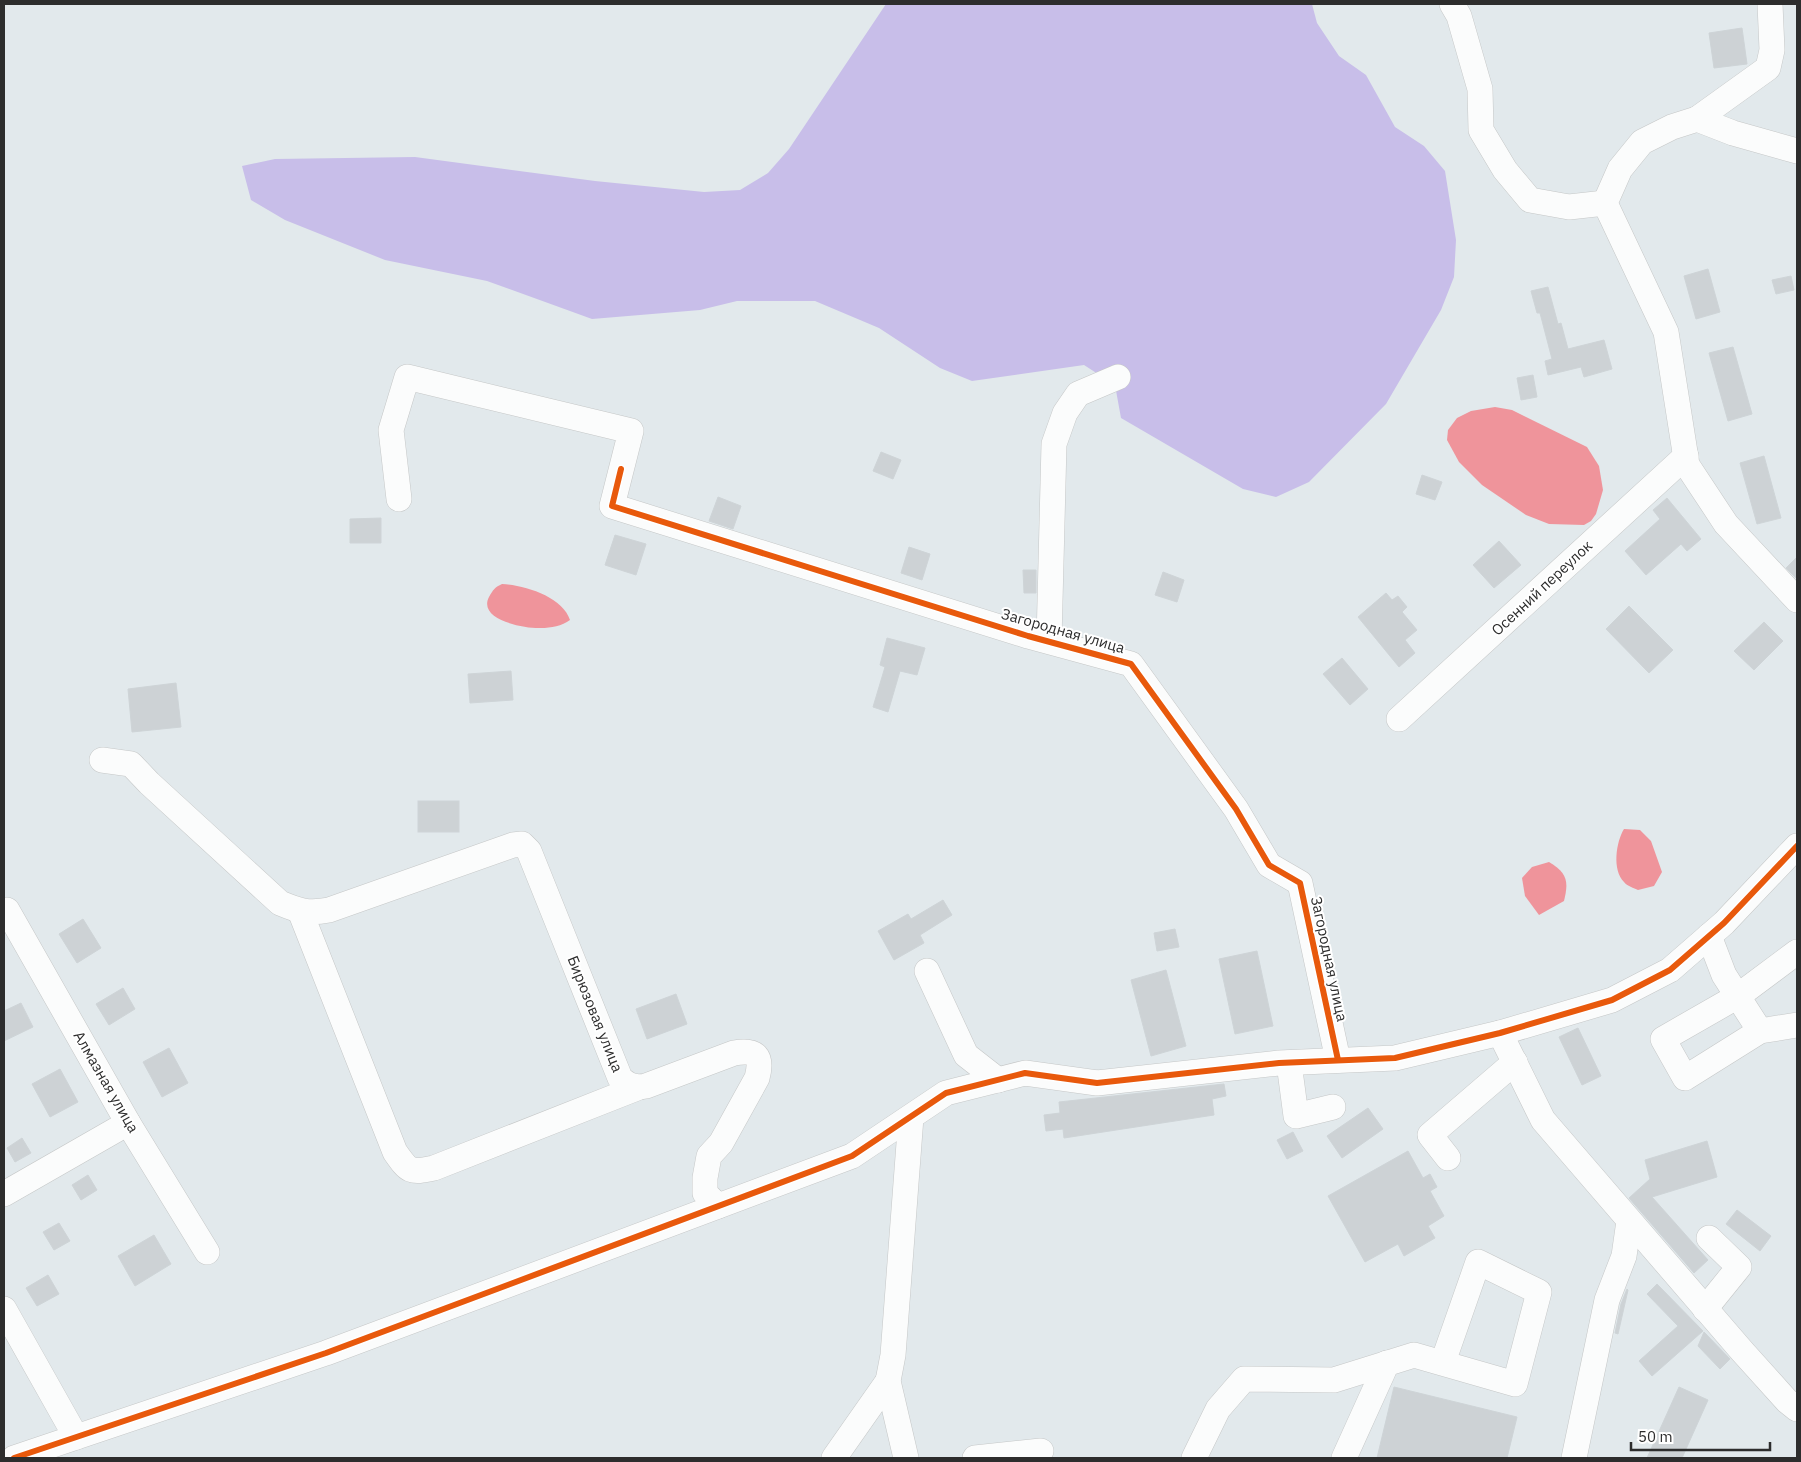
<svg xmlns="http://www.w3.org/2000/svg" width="1801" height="1462" font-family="'IBM Plex Sans',sans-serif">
	<rect width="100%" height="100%" fill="#e2e9ec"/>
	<path fill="#c8bee9" d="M886,4h426l5,19 22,33 27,19 29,52 29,19 21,25 11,69 -2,37 -13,33 -55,94 -77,78 -33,15 -33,-8 -122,-71 -6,-33 -31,-20 -112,16 -32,-13 -61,-40 -64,-27h-78l-37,9 -108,9 -105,-38 -102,-21 -100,-40 -34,-20 -9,-34 33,-7 140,-2 180,24 109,11 36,-2 28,-17 21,-24z"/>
	<g fill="#ef949b">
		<path d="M1495,407l17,3 75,37 12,19 4,24 -7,24 -5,7 -7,4 -35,-1 -23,-9 -44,-30 -23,-23 -12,-22 1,-10 9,-12 14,-7z"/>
		<path d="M502,584c23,1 61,13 68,36 -8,6 -19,8 -29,8 -15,1 -64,-8 -52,-31 4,-7 6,-10 13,-13z"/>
		<path d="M1624,829l16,1 11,11 11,31 -8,14 -16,4c-4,-2 -11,-4 -14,-8 -12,-12 -8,-40 0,-53z"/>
		<path d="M1549,862c18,11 20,19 15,39l-25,14 -14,-19 -3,-18 10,-11z"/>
	</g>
	<g fill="#cdd2d5" stroke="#ced4d7">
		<path d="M1742,28l5,36 -33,4 -5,-35z"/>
		<path d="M1708,269l12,43 -24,7 -12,-43z"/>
		<path d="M1791,276l3,14 -18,4 -4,-14z"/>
		<path d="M1548,287l10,37 3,-1 7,26 36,-9 8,29 -28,8 -3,-10 -33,8 -3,-14 7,-2 -12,-46h-3l-6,-22z"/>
		<path d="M1733,347l19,67 -24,7 -19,-68z"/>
		<path d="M1533,375l4,22 -16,3 -4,-22z"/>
		<path d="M881,452l20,8 -8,19 -20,-8z"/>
		<path d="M1764,456l17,62 -24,6 -17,-61z"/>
		<path d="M1422,475l20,7 -7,18 -19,-6z"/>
		<path d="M718,497l23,9 -8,23 -24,-8z"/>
		<path d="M1667,498l34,41 -14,12 -6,-7 -35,31 -21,-24 35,-32 -7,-9z"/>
		<path d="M381,518v25h-31v-24z"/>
		<path d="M615,535l31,9 -10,31 -31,-10z"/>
		<path d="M1499,541l22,24 -27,23 -21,-23z"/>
		<path d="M909,547l21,7 -8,26 -21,-7z"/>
		<path d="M1797,557v20l-1,1 -10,-10z"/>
		<path d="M1023,570h13v23h-12z"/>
		<path d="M1163,572l21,8 -7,22 -22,-7z"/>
		<path d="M1386,593l6,7 6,-4 9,11 -5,5 15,18 -12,10 10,13 -16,14 -41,-50z"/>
		<path d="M1629,606l44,44 -24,23 -43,-44z"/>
		<path d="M1764,622l19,19 -29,29 -20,-19z"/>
		<path d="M887,638l38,10 -8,27 -17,-4 -12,41 -15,-5 12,-40 -5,-2z"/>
		<path d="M1342,658l26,31 -18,16 -27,-31z"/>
		<path d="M511,671l2,29 -43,3 -2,-29z"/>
		<path d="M176,683l5,44 -49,5 -4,-43z"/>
		<rect x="418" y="801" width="41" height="31"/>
		<path d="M943,900l9,15 -32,20 4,8 -30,17 -16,-29 30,-17 3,5z"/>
		<path d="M83,919l18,29 -24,15 -18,-29z"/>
		<path d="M1175,929l4,18 -22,4 -3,-18z"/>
		<path d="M1257,951l16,75 -38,8 -16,-75z"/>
		<path d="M1166,970l20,76 -35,10 -20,-76z"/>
		<path d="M123,988l12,21 -26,16 -13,-21z"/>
		<path d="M676,994l11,30 -40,15 -11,-30z"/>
		<path d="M21,1003l12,24 -29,14v-30z"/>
		<path d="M1578,1028l23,48 -19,9 -23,-48z"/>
		<path d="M169,1048l19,35 -26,14 -19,-35z"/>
		<path d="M60,1069l18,33 -28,15 -18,-33z"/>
		<path d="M1224,1084l2,12 -14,3 2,16 -150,23 -1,-9 -17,2 -2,-16 16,-2 -1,-11z"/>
		<path d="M1368,1108l15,21 -41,29 -15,-22z"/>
		<path d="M1293,1132l10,19 -16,8 -10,-19z"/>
		<path d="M22,1138l9,15 -16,9 -8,-14z"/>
		<path d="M1707,1141l10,36 -65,20 56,63 -14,13 -65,-75 21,-19 -5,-19z"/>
		<path d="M1408,1151l15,27 7,-4 7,13 -7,4 14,25 -16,10 7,12 -31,18 -6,-12 -33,18 -37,-66z"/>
		<path d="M88,1175l9,15 -16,10 -9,-15z"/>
		<path d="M1737,1210l34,26 -11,15 -34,-27z"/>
		<path d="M59,1223l11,18 -16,9 -11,-18z"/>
		<path d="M154,1235l17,29 -36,22 -17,-30z"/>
		<path d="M48,1275l11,19 -22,12 -11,-18z"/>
		<path d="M1657,1284l46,47 -51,45 -13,-15 39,-35 -31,-32z"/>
		<path d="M1627,1289l1,1 -10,44 -3,-1 6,-29z"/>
		<path d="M1704,1332l26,27 -10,10 -22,-23z"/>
		<path d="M1394,1387l123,30 -10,41h-130z"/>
		<path d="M1679,1387l29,13 -26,58h-35z"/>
	</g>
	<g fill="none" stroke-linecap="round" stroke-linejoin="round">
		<g stroke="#c5c7c7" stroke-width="26">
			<g id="minor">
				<path d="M1452,4l7,12 21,73 1,41 24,40 25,30 39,7 36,-4"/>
				<path d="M1697,119l71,-51 4,-18 -2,-46"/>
				<path d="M1797,151l-64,-18 -36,-14 -25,8 -30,15 -22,27 -15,34 61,129 21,133 39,59 71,76"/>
				<path d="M399,499l-8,-69 16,-53 224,54 -19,75 416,130 103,28 105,145 33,56 31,18 38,177"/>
				<path d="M1049,641l5,-197 11,-31 13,-19 40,-17"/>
				<path d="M1399,719l287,-263"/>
				<path d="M102,760l29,4 18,19 131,120c19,8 28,11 49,7l184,-65 9,-1 7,7 91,227c9,8 15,10 26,8l88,-33c22,-4 29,3 23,25l-36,65 -12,13 -4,22v15l13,13"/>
				<path d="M7,910l121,213 79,129"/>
				<path d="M300,911l95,241c14,20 15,21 39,16l203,-80"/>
				<path d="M1709,936l15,39 36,56"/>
				<path d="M1797,952l-59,44 -75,43 22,39 75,-47 37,-6"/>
				<path d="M927,971l39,84 32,25"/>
				<path d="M1500,1033l43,87 199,231 45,50 10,8"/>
				<path d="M1289,1063l7,53 37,-9"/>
				<path d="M1448,1158l-18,-23 85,-73"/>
				<path d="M4,1194l124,-71"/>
				<path d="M4,1309l72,128"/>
				<path d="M1705,1309l34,-42 -30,-29"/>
				<path d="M14,1458l312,-105 526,-197 94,-63 79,-20 72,10 182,-20 116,-5 105,-25 112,-33 58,-30 54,-47 73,-77"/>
				<path d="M834,1458l54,-77"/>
				<path d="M906,1458l-18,-77 5,-26 18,-238"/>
				<path d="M975,1458l66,-7"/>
				<path d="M1194,1458l24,-49 26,-30 90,1 80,-25 101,29 24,-92 -61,-30 -35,100"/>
				<path d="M1344,1458l43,-95"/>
				<path d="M1574,1458l33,-158 17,-44 5,-35"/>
			</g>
		</g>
		<use href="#minor" stroke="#fbfcfc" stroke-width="25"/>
		<g stroke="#fff" stroke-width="9">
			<g id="cycleway">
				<path d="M621,469l-9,37 416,130 103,28 105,145 33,56 31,18 38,177"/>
				<path d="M14,1458l312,-105 526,-197 94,-63 79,-20 72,10 182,-20 116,-5 105,-25 112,-33 58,-30 54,-47 73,-77"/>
			</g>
		</g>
		<use href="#cycleway" stroke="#e8590c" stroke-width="6"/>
	</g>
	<g text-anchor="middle" stroke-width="4" stroke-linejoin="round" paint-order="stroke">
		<g font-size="15" fill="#2d2d2d" stroke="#fff">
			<text transform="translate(1542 588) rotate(-43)" y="5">Осенний переулок</text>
			<text transform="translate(1063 631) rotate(16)" y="5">Загородная улица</text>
			<text transform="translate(1329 959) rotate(78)" y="5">Загородная улица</text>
			<text transform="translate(595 1014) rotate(68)" y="5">Бирюзовая улица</text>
			<text transform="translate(106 1082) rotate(60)" y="5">Алмазная улица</text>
		</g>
	</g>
	<rect width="1801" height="1462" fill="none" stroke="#2d2d2d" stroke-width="10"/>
	<path d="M1631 1442v8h139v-8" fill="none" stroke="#2d2d2d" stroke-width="2.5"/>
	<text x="1638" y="1442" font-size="15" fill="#2d2d2d" stroke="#ffffff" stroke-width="4" paint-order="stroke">50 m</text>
</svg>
